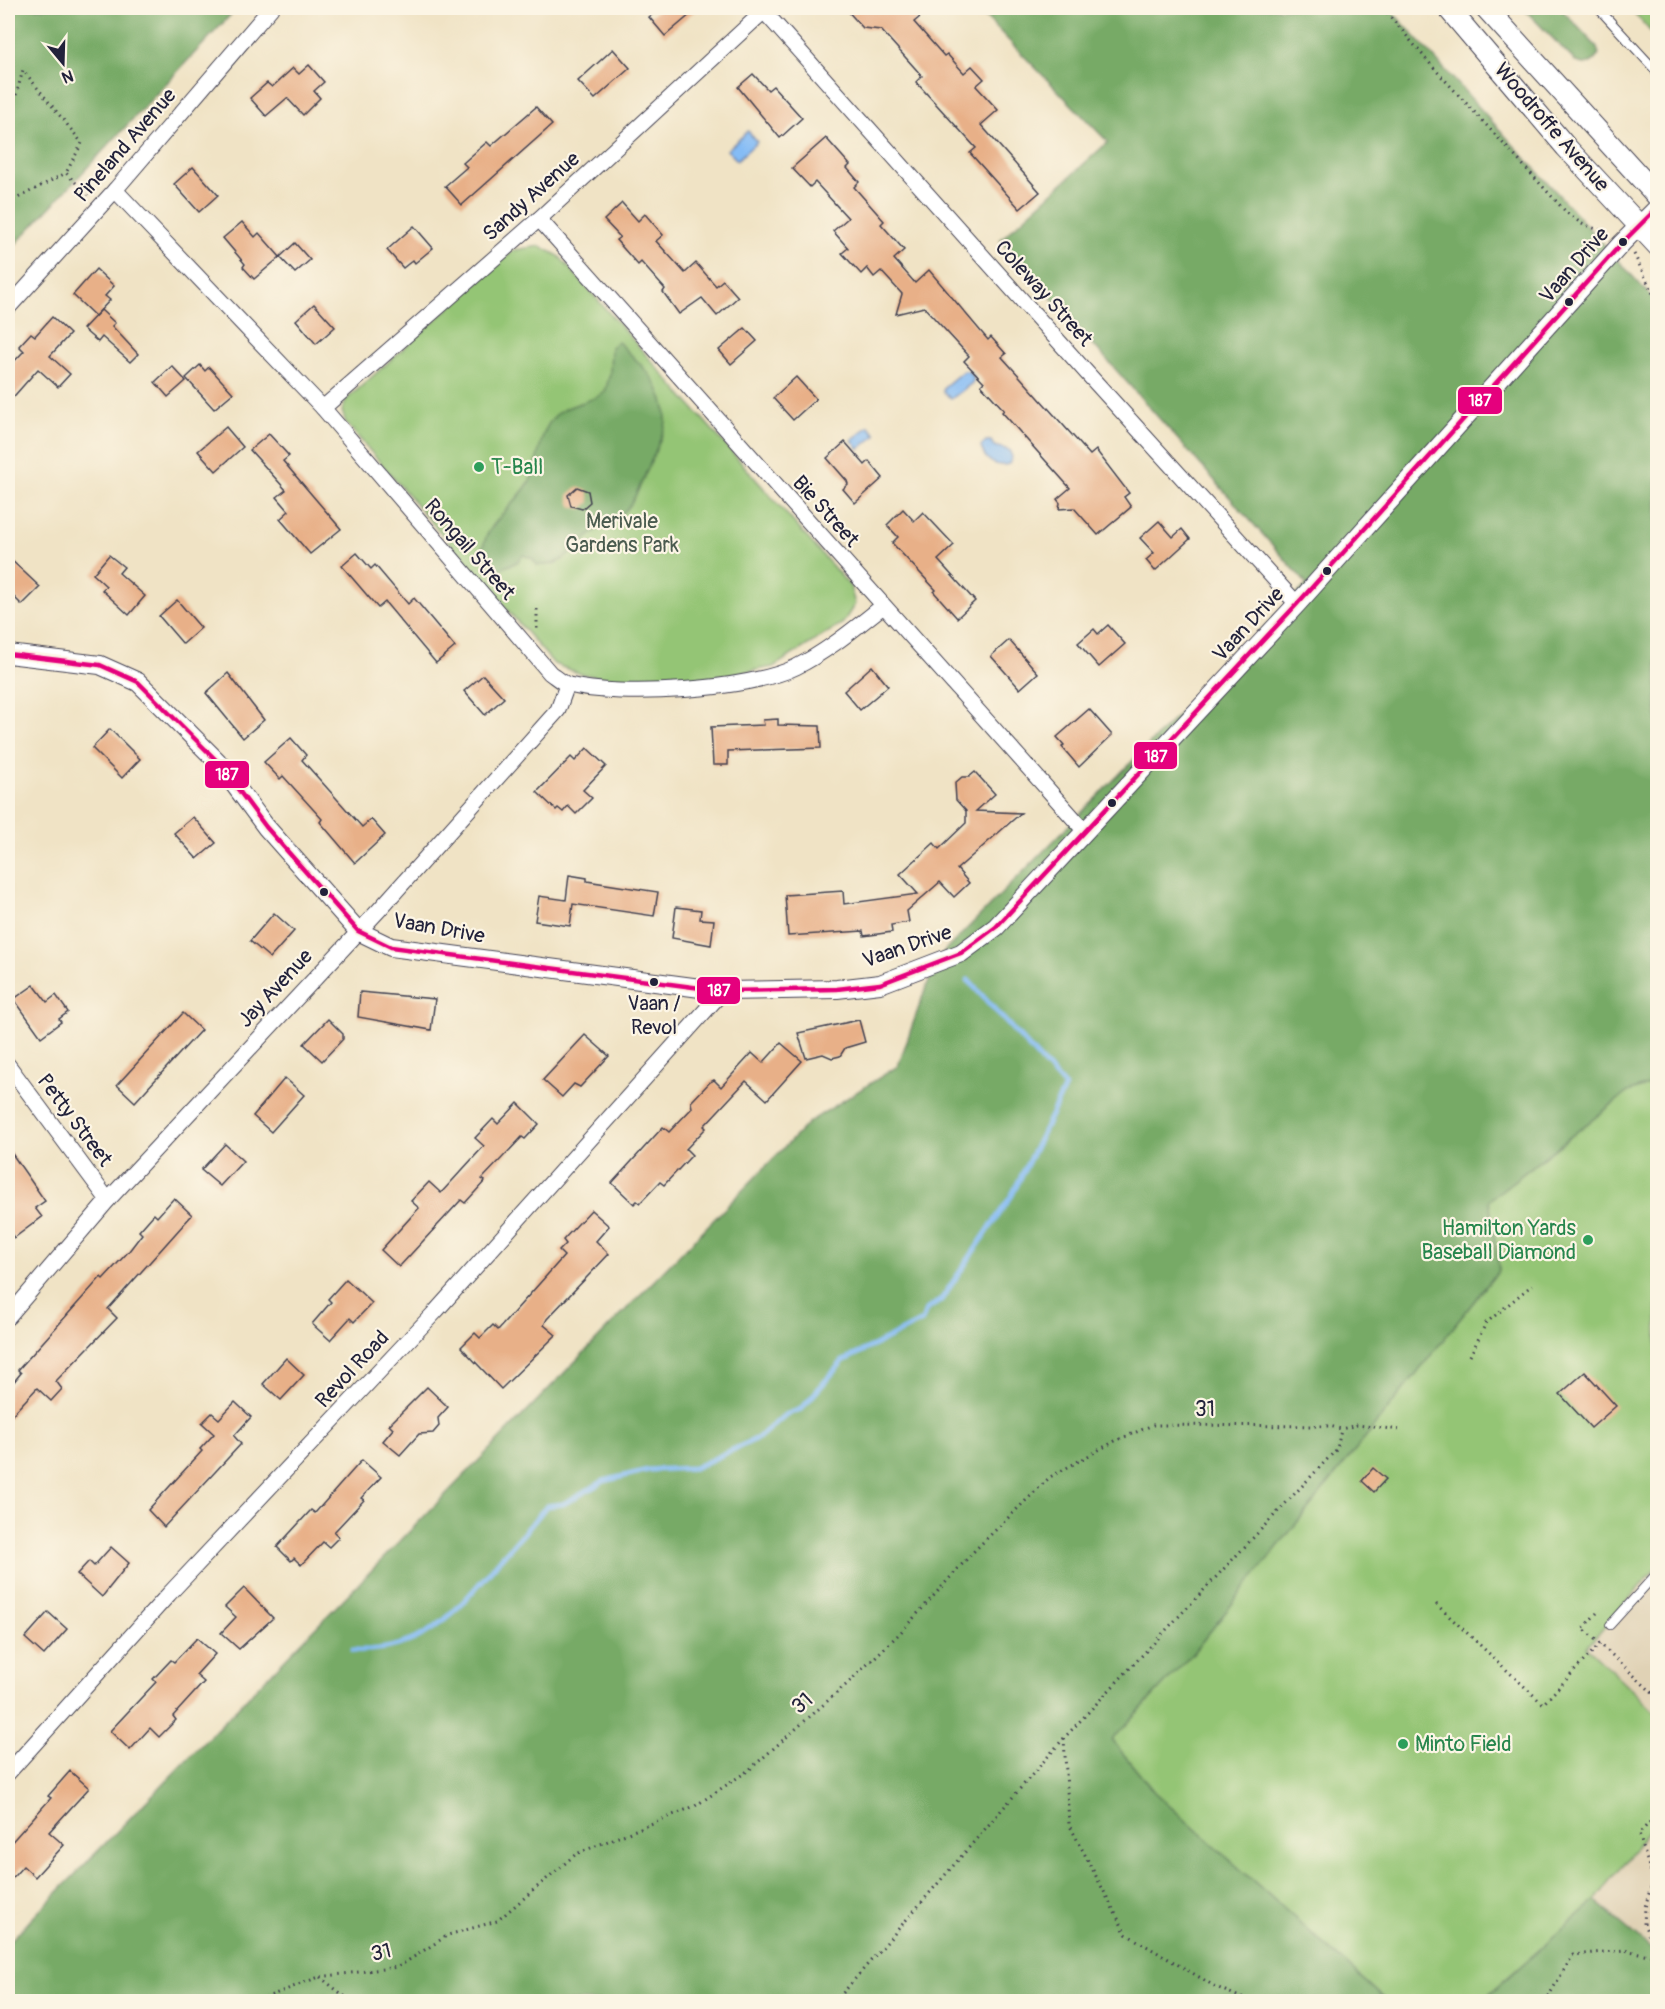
<svg xmlns="http://www.w3.org/2000/svg" width="1665" height="2009" font-family="Pangolin,sans-serif">
	<rect width="100%" height="100%" fill="#fcf5e5"/>
	<filter id="ink" filterUnits="userSpaceOnUse"><feTurbulence type="fractalNoise" baseFrequency=".0167" numOctaves="2"/><feDisplacementMap in="SourceGraphic" scale="12" xChannelSelector="R" yChannelSelector="G"/><feConvolveMatrix kernelMatrix="1 2 1 2 8 2 1 2 1" color-interpolation-filters="sRGB"/></filter>
	<filter id="wash" filterUnits="userSpaceOnUse"><feTurbulence type="fractalNoise" baseFrequency=".008" numOctaves="4" result="noise"/><feDisplacementMap in="SourceGraphic" scale="24" xChannelSelector="R" yChannelSelector="G"/><feGaussianBlur stdDeviation="1.35" result="paint"/><feColorMatrix in="noise" values="0 0 0 0 0 0 0 0 0 0 0 0 0 0 0 0 0 1.4 0 .05"/><feComposite in="paint" operator="in"/></filter>
	<g filter="url(#wash)">
		<rect width="100%" height="100%" fill="#f0e3c5"/>
		<g fill="#e0d2b5">
			<path d="M1657,1567v147l-70,-67z"/>
			<path d="M1657,1819v135l-62,-53z"/>
		</g>
		<g fill="#94c575" stroke="#5b7458" stroke-width="1.5">
			<path d="M1630,8h27v31z"/>
			<path d="M540,246l19,10 291,330 5,18 -12,19 -70,44 -68,12 -75,3 -49,-8 -27,-10 -208,-241 -4,-12 4,-11 168,-150z"/>
			<path d="M1657,1082v485l-70,80 70,67v105l-62,82 -114,100h-94l-233,-209 -42,-52 80,-86 307,-384 -10,-70 139,-108z"/>
		</g>
		<g fill="#7a6" stroke="#4c6650" stroke-width="1.5">
			<path d="M8,8h229l-229,244z"/>
			<path d="M977,8h412l268,295v779l-29,10 -139,108 10,70 -307,384 -80,86 42,52 233,209 -1379,1v-59l801,-821 89,-56 28,-79 17,-34 364,-369 -307,-344 108,-98z"/>
			<path d="M1523,8h37l36,38 3,8c-6,10 -12,12 -23,8z"/>
			<path d="M618,342c23,22 49,45 48,79 0,9 -30,76 -36,84 -9,13 -24,17 -36,27 -18,15 -31,36 -57,33l-5,-7 -9,-3 -6,7 -25,10c-6,-6 -11,-16 -9,-25 5,-25 32,-42 45,-63 13,-21 8,-49 27,-68 11,-12 36,-13 50,-24l5,-18 1,-27z"/>
			<path d="M1595,1901l62,53v47h-176z"/>
		</g>
		<g fill="#85bcf5" stroke="#546f98" stroke-width="1.5">
			<path d="M748,131l9,11 -20,18 -10,-10z"/>
			<path d="M963,371h5l6,7 -2,5 -21,16 -8,-7 1,-5z"/>
			<path d="M869,426l7,9 -17,14 -7,-9z"/>
			<path d="M986,441h5l3,5 15,4 3,7 -3,7c-14,4 -25,-4 -28,-18z"/>
		</g>
		<g fill="none" stroke-linecap="round" stroke-linejoin="round">
			<path stroke="#85bcf5" stroke-width="5" d="M353,1650c78,3 106,-44 151,-95 15,-17 29,-31 42,-49l17,-2 41,-23 44,-11 46,-2 64,-30 27,-23 16,-6 42,-48 79,-40 4,-11 15,-10 71,-105 53,-108 -97,-107"/>
		</g>
		<g id="blocks">
			<g fill="#e8b088">
				<path d="M661,8h37l-33,28 -16,-19z"/>
				<path d="M845,8h66l9,9 -6,5 30,34 3,-2 17,19 8,-7 12,13 -8,7 22,24 -17,15 59,67 -20,17 -50,-56 6,-5 -60,-66 6,-6 -41,-46 -18,-2z"/>
				<path d="M613,49l17,19 -35,31 -17,-18z"/>
				<path d="M309,65l15,17 -10,9 6,7 -17,17 -16,-17 -21,18 -16,-18 17,-15 5,4 21,-19 6,6z"/>
				<path d="M753,74l15,16 5,-4 29,32 -22,20 -42,-51z"/>
				<path d="M536,107l16,18 -90,80 -17,-19 22,-19 -4,-4 24,-21 4,4z"/>
				<path d="M826,138l24,27 -3,3 12,14 -5,5 30,34 -3,3 23,26 -10,9 21,24 14,-13 59,70 3,-3 15,17 -4,3 19,21 69,77 6,-5 33,43 -5,4 7,10 -33,28 -24,-27 -15,1 1,-6 -3,-4 13,-11 -68,-76 2,-2 -23,-25 3,-3 -20,-21 5,-5 -22,-24 -23,-25 -28,7 6,-20 -21,-23 -7,6 -7,-9 -6,6 -19,-21 6,-5 -15,-17 15,-13 -33,-36 -5,5 -18,-19z"/>
				<path d="M193,167l25,28 -19,17 -25,-28z"/>
				<path d="M622,203l16,18 7,-7 18,21 -7,6 29,32 11,-10 20,23 7,-6 15,17 -21,19 -15,-18 -23,16 -16,-22 2,-3 -24,-27 -3,3 -22,-25 4,-3 -16,-17z"/>
				<path d="M242,222l13,15 4,-4 21,24 -26,22 -11,-12 2,-3 -22,-26z"/>
				<path d="M414,226l19,22 -18,15 -2,-3 -10,8 -16,-18z"/>
				<path d="M295,243l15,17 -15,13 -15,-16z"/>
				<path d="M96,269l18,17 -9,10 5,4 -15,16 -22,-21z"/>
				<path d="M314,304l21,23 -19,17 -20,-24z"/>
				<path d="M101,310l14,13 -3,3 26,28 -8,8 -28,-25 -4,5 -15,-13z"/>
				<path d="M52,317l18,17 -20,22 20,18 -12,13 -20,-18 -30,34v-35l16,-17 -5,-5 12,-13 4,3z"/>
				<path d="M745,328l12,13 -26,23 -12,-14z"/>
				<path d="M200,365l5,6 4,-4 24,26 -19,16 -28,-31z"/>
				<path d="M172,366l14,15 -18,16 -13,-15z"/>
				<path d="M796,377l20,22 -23,21 -20,-22z"/>
				<path d="M226,427l17,20 -27,24 -18,-20z"/>
				<path d="M269,434l20,22 -6,5 58,68 -31,25 -30,-35 9,-8 -12,-14 9,-7 -36,-40z"/>
				<path d="M845,442l20,23 4,-4 14,17 -28,25 -12,-14 5,-5 -1,-3 -20,-23z"/>
				<path d="M577,487l11,4 2,11 -8,7 -11,-3 -3,-11z"/>
				<path d="M903,509l11,12 9,-9 31,33 -16,15 37,41 -18,17 -23,-26 2,-2 -44,-47 6,-6 -11,-12z"/>
				<path d="M1159,521l14,16 9,-8 8,10 -35,32 -9,-11 8,-7 -14,-15z"/>
				<path d="M357,553l14,16 4,-4 33,39 6,-6 41,49 -19,16 -51,-61 -7,6 -36,-42z"/>
				<path d="M109,555l15,12 -5,6 26,23 -16,19 -27,-25 4,-4 -13,-12z"/>
				<path d="M8,557l32,30 -18,18 -14,-14z"/>
				<path d="M177,600l24,28 -18,16 -24,-28z"/>
				<path d="M1108,625l17,19 -26,23 -21,-24 16,-14 4,5z"/>
				<path d="M1009,640l29,33 -18,16 -29,-33z"/>
				<path d="M872,666l16,20 -28,24 -16,-19z"/>
				<path d="M228,673l36,47 -21,18 -37,-45z"/>
				<path d="M483,675l21,23 -19,17 -21,-24z"/>
				<path d="M1089,709l23,26 -33,32 -17,-20 2,-2 -7,-8z"/>
				<path d="M778,719v6l42,1 1,22 -93,3v14h-15l-2,-38 53,-2 -1,-5z"/>
				<path d="M110,729l30,30 -18,19 -30,-30z"/>
				<path d="M291,738l15,17 -4,5 60,67 9,-8 14,16 -30,28 -35,-41 2,-3 -39,-43 -3,3 -16,-17z"/>
				<path d="M587,748l19,18 -23,24 9,8 -16,16 -8,-8 -5,6 -5,-4 -2,2 -19,-18 34,-35 4,4z"/>
				<path d="M975,772l20,22 -19,17 45,2 -64,56 12,14 -15,14 -14,-15 -33,29 2,11 -18,3 1,7 -28,4 -1,-5 -75,5 -3,-41 58,-4 1,13 74,-10 -18,-20 34,-31 5,6 27,-26v-12l-10,-11 -1,-17 7,-6h7z"/>
				<path d="M193,817l23,26 -19,16 -23,-26z"/>
				<path d="M569,875l18,3v3l71,11 -4,24 -81,-12 -3,22 -35,-5 4,-25 27,4z"/>
				<path d="M676,907l25,3 -1,9 14,1 -3,25 -39,-7z"/>
				<path d="M274,913l20,18 -24,27 -20,-17z"/>
				<path d="M34,985l13,17 9,-7 12,17 -9,7 2,3 -20,15 -27,-38z"/>
				<path d="M360,992l75,7 -4,31 -73,-13z"/>
				<path d="M183,1013l18,17 -66,72 -18,-17z"/>
				<path d="M328,1019l15,15v5l-21,22 -18,-17z"/>
				<path d="M859,1020l6,22 -20,6 -5,8 -8,2 -9,-4 -17,4 -8,-25z"/>
				<path d="M585,1035l24,21 -29,31 -6,-3 -12,13 -19,-17z"/>
				<path d="M781,1043l21,18 -35,39 -21,-19 -42,45 2,2 -20,21 6,6 -28,30 -4,-3 -20,21 -3,-2 -3,3 -22,-21 51,-56 6,5 23,-24 -1,-6 19,-20 4,-2 7,7 31,-34 11,10z"/>
				<path d="M285,1078l19,17 -33,37 -18,-16z"/>
				<path d="M518,1103l21,21 -14,15 -3,-2 -40,42 3,2 -20,22 -4,-3 -62,67 -18,-17 38,-42 -8,-7 18,-19 12,11 43,-47 -9,-8 18,-19 5,5z"/>
				<path d="M225,1144l18,17 -23,25 -19,-16z"/>
				<path d="M8,1148l37,53 -10,7 7,9 -28,21 -6,-9z"/>
				<path d="M174,1198l18,17 -84,94 9,9 -61,63 6,8 -11,12 -14,-13 -29,31v-30l13,-16 -3,-3 83,-93 2,2 26,-28 13,-17 -3,-3 15,-17 3,3z"/>
				<path d="M591,1210l18,16 -13,15 13,13 -62,65 -3,6 12,10 -55,54 -40,-42 14,-14 5,5 13,-13 5,5 66,-74 -5,-5 7,-7 -3,-4z"/>
				<path d="M346,1279l26,24 -18,19 -4,-4 -20,22 -18,-16 19,-22 -3,-3z"/>
				<path d="M286,1358l18,17 -23,25 -18,-16z"/>
				<path d="M1585,1372l31,34 -25,22 -31,-34z"/>
				<path d="M427,1387l21,20 -10,11 1,8 -6,7 -14,1 -19,21 -17,-14 10,-12 -4,-4z"/>
				<path d="M235,1402l16,15 -17,19 7,8 -77,83 -16,-17 54,-59 -2,-2 14,-15 -12,-11 10,-10 7,6z"/>
				<path d="M362,1460l19,17 -20,21 3,2 -30,32 5,5 -10,10 -6,-5 -22,23 -7,-7 -3,3 -14,-14 34,-37 4,3z"/>
				<path d="M1373,1468l13,11 -12,13 -12,-11z"/>
				<path d="M111,1547l18,16 -27,34 -25,-23 12,-13 5,5z"/>
				<path d="M244,1588l29,30 -34,31 -18,-16 15,-16 -11,-10z"/>
				<path d="M48,1612l19,17 -23,26 -19,-17z"/>
				<path d="M197,1638l18,16 -19,21 8,7 -31,34 3,4 -17,17 -9,-9 -20,22 -20,-19 46,-49 -3,-3 18,-19 3,2z"/>
				<path d="M70,1771l19,17 -40,44 15,13 -29,32 -12,-11 -15,17v-37l43,-48 -3,-2z"/>
			</g>
		</g>
	</g>
	<g filter="url(#ink)">
		<use href="#blocks" fill-opacity="0" stroke="#413f50" stroke-width="1.5"/>
		<g fill="none" stroke-linecap="round" stroke-linejoin="round">
			<g stroke="#413f50" stroke-width="10">
				<g id="service">
					<path d="M1598,8l60,65"/>
					<path d="M1610,1625l48,-53"/>
				</g>
			</g>
			<g stroke="#413f50" stroke-width="17">
				<g id="minor">
					<path d="M761,8l326,365 210,231"/>
					<path d="M115,190l208,218 227,265c6,4 12,10 19,12 51,13 181,5 227,-18 32,-16 59,-39 87,-61"/>
					<path d="M539,219l545,611"/>
					<path d="M8,308l107,-118 156,-182"/>
					<path d="M323,408l216,-189 225,-208"/>
					<path d="M8,1065l100,135"/>
					<path d="M8,1317l100,-117 271,-290 179,-200 9,-25"/>
					<path d="M8,1773l161,-179 267,-283 287,-320"/>
				</g>
			</g>
			<g stroke="#413f50" stroke-width="20">
				<path id="tertiary" d="M8,654l92,11 38,17 79,79 49,66 92,104 33,16 332,44 114,-2 43,-5 81,-31 35,-26 301,-323 325,-361 36,-36"/>
			</g>
			<g stroke="#413f50" stroke-width="23">
				<g id="secondary">
					<path d="M1448,8l118,139 92,99"/>
					<path d="M1486,8l172,189"/>
				</g>
			</g>
			<g stroke="#413f50" stroke-width="3" stroke-dasharray="1.5 4.5" stroke-linecap="butt">
				<path d="M1383,8l49,58 135,147 15,11 26,9"/>
				<path d="M8,124l15,-54 59,73 -16,30"/>
				<path d="M8,203l58,-30 22,22"/>
				<path d="M1634,254l24,50"/>
				<path d="M537,609v22"/>
				<path d="M1470,1356l16,-33 46,-38"/>
				<path d="M1436,1604l107,100 57,-60"/>
				<path d="M1597,1613l-14,15 75,70"/>
				<path d="M1064,1738l5,86 57,110 90,53 35,15"/>
				<path d="M1658,1813l-19,21 14,46 -8,27 -1,17 14,34"/>
				<path d="M320,1977l32,25"/>
				<path d="M254,2002l65,-25 79,-10 50,-32 49,-14 79,-67 119,-48 54,-36 98,-86 53,-51 75,-83 75,-73 65,-36 38,-16 177,1 11,3 16,-4 44,5"/>
				<path d="M835,2002l229,-264 273,-289 4,-19"/>
				<path d="M1545,2002l28,-47 51,-5 30,6"/>
			</g>
			<use href="#service" stroke="#fff" stroke-width="8"/>
			<use href="#minor" stroke="#fff" stroke-width="15"/>
			<use href="#tertiary" stroke="#fff" stroke-width="18"/>
			<use href="#secondary" stroke="#fff" stroke-width="21"/>
			<g stroke="#fcf5e5" stroke-width="9">
				<path id="bus-1" d="M8,654l92,11 38,17 79,79 49,66 92,104 33,16 332,44 114,-2 43,-5 81,-31 35,-26 301,-323 325,-361 36,-36"/>
			</g>
			<use href="#bus-1" stroke="#e5007d" stroke-width="4.5"/>
		</g>
	</g>
	<g fill="#22223b" stroke="#fcf5e5" stroke-width="2">
		<circle cx="1623" cy="242" r="5"/>
		<circle cx="1569" cy="302" r="5"/>
		<circle cx="1327" cy="571" r="5"/>
		<circle cx="1112" cy="803" r="5"/>
		<circle cx="324" cy="892" r="5"/>
		<circle cx="654" cy="982" r="5"/>
	</g>
	<g fill="#2e9e5b" stroke="#fcf5e5" stroke-width="2">
		<circle cx="479" cy="467" r="6"/>
		<circle cx="1588" cy="1240" r="6"/>
		<circle cx="1403" cy="1744" r="6"/>
	</g>
	<g text-anchor="middle" stroke-width="4.5" stroke-linejoin="round" paint-order="stroke">
		<g font-size="20" fill="#22223b" stroke="#fcf5e5">
			<text x="654" y="1010">Vaan /<tspan x="654" dy="24">Revol</tspan></text>
		</g>
		<g font-size="21" fill="#22223b" stroke="#fcf5e5">
			<text transform="translate(1552 127) rotate(49)" y="7">Woodroffe Avenue</text>
			<text transform="translate(125 145) rotate(-49)" y="7">Pineland Avenue</text>
			<text transform="translate(531 196) rotate(-42)" y="7">Sandy Avenue</text>
			<text transform="translate(1574 265) rotate(-49)" y="7">Vaan Drive</text>
			<text transform="translate(1044 293) rotate(48)" y="7">Coleway Street</text>
			<text transform="translate(826 511) rotate(48)" y="7">Bie Street</text>
			<text transform="translate(470 549) rotate(49)" y="7">Rongail Street</text>
			<text transform="translate(1248 624) rotate(-47)" y="7">Vaan Drive</text>
			<text transform="translate(439 928) rotate(10)" y="7">Vaan Drive</text>
			<text transform="translate(907 946) rotate(-19)" y="7">Vaan Drive</text>
			<text transform="translate(275 988) rotate(-47)" y="7">Jay Avenue</text>
			<text transform="translate(75 1120) rotate(53)" y="7">Petty Street</text>
			<text transform="translate(352 1369) rotate(-47)" y="7">Revol Road</text>
			<text x="1205" y="1416">31</text>
			<text transform="translate(802 1703) rotate(-41)" y="7">31</text>
			<text transform="translate(381 1952) rotate(-12)" y="7">31</text>
		</g>
		<g font-size="21" fill="#27864d" stroke="#fcf5e5" text-anchor="start">
			<text x="491" y="474">T-Ball</text>
			<text x="1576" y="1235" text-anchor="end">Hamilton Yards<tspan x="1576" dy="24">Baseball Diamond</tspan></text>
			<text x="1415" y="1751">Minto Field</text>
		</g>
		<g font-size="21" fill="#4a5b4f" stroke="#fcf5e5">
			<text x="622" y="528">Merivale<tspan x="622" dy="24">Gardens Park</tspan></text>
		</g>
	</g>
	<g stroke="#fcf5e5" stroke-width="2">
		<rect x="1457" y="386" width="46" height="29" rx="6" fill="#e5007d"/>
		<rect x="1133" y="741" width="45" height="29" rx="6" fill="#e5007d"/>
		<rect x="204" y="760" width="46" height="29" rx="6" fill="#e5007d"/>
		<rect x="696" y="976" width="45" height="29" rx="6" fill="#e5007d"/>
	</g>
	<g font-size="16" text-anchor="middle" font-weight="bold" fill="#fff">
		<text x="1480" y="406">187</text>
		<text x="1156" y="762">187</text>
		<text x="227" y="780">187</text>
		<text x="719" y="996">187</text>
	</g>
	<rect width="1665" height="2009" fill="none" stroke="#fcf5e5" stroke-width="30"/>
	<g transform="translate(63 63) rotate(161)" stroke="#fcf5e5" stroke-width="4.5" paint-order="stroke">
	<path d="M0-4.5L10 22L0 15L-10 22Z" fill="#22223b"/>
	<text y="-9" font-size="16" font-weight="bold" text-anchor="middle" fill="#22223b">N</text>
	</g>
</svg>
